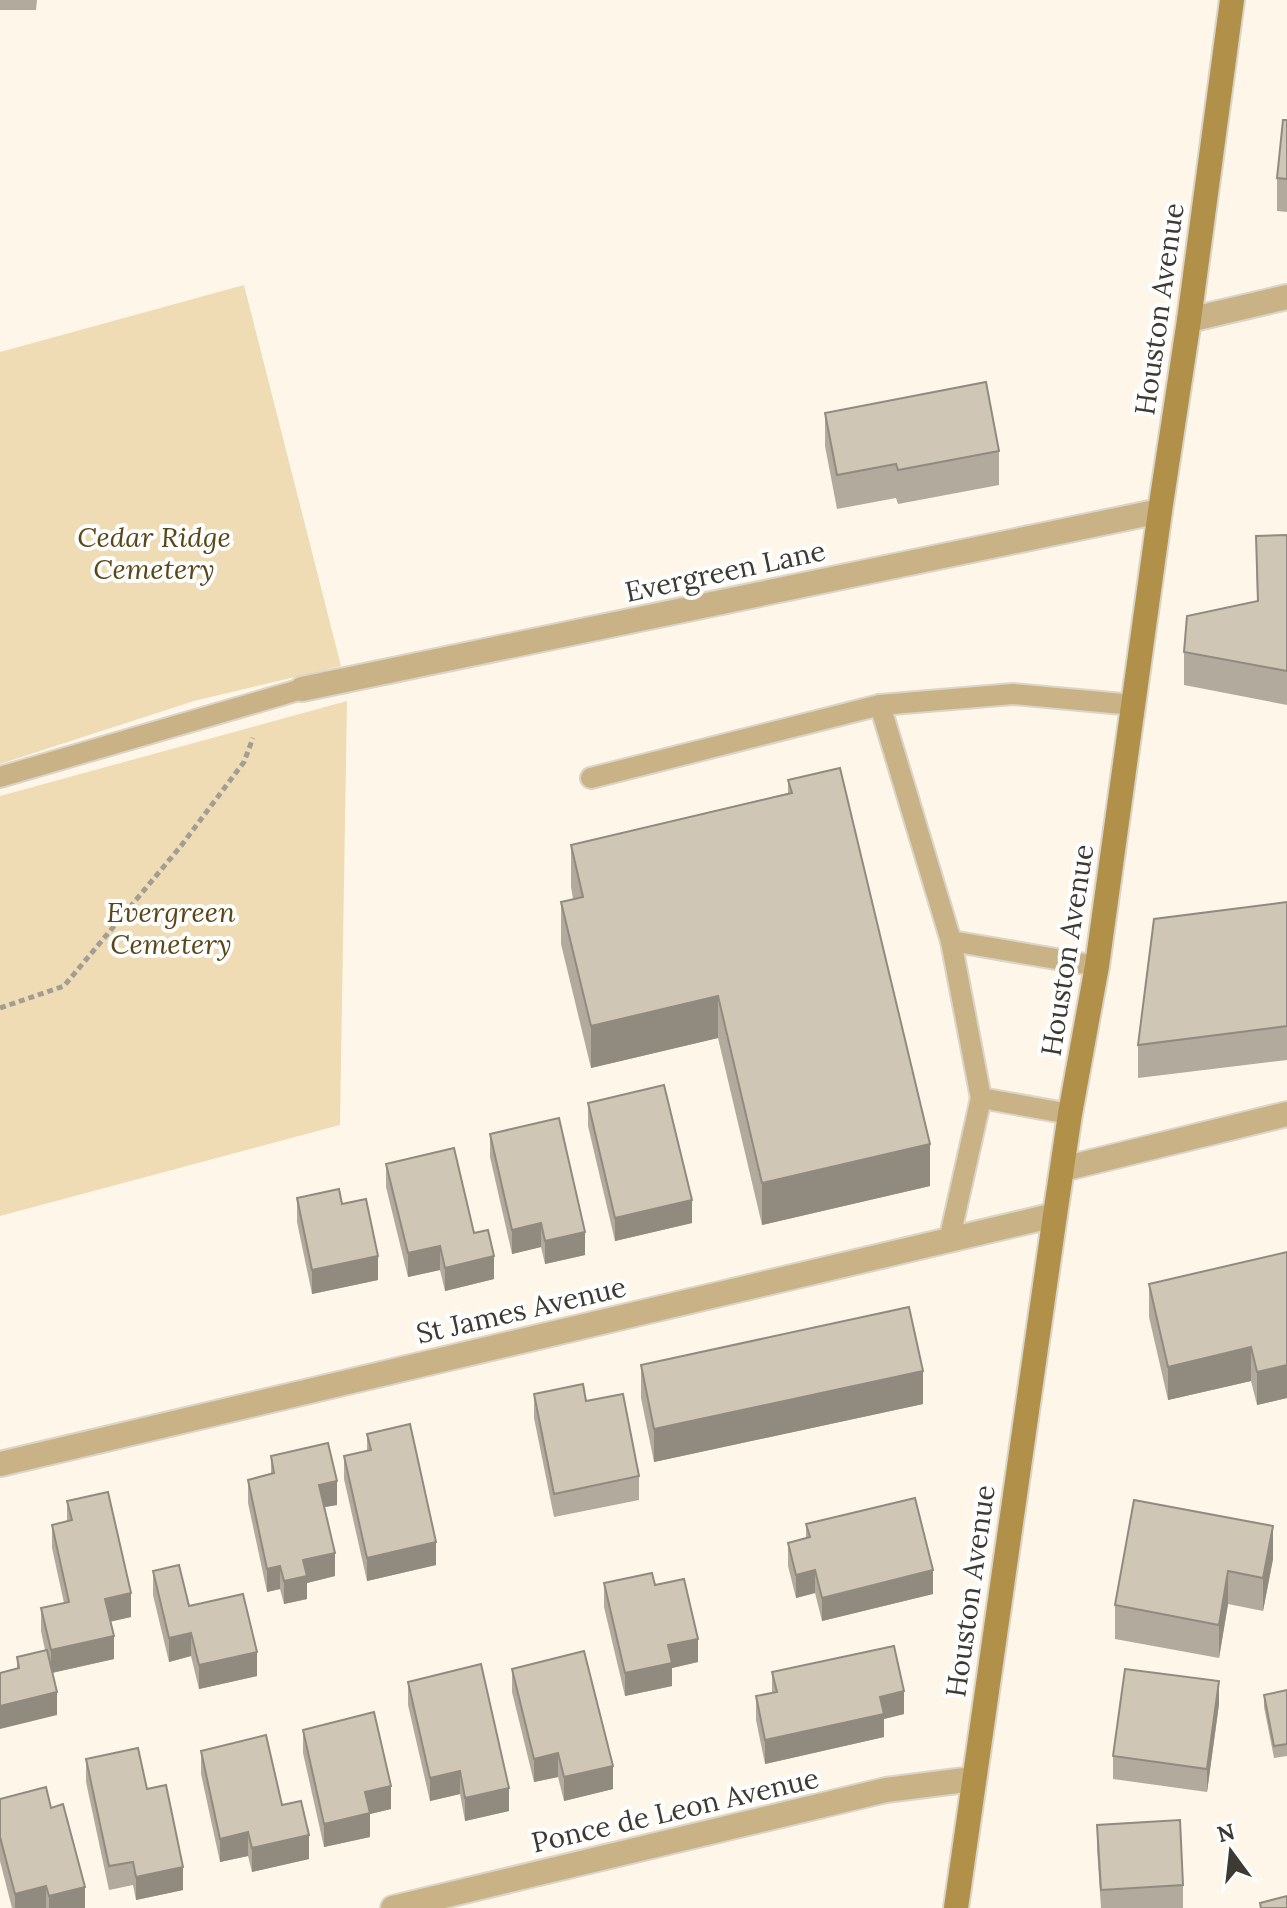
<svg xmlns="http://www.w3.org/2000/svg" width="1287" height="1908" font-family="Lora,serif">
	<rect width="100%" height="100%" fill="#fef7e9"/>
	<g fill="#efdcb5">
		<path d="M244,285l97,381 -147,35 -194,63v-412z"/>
		<path d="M347,701l-7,424 -340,91v-420z"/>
	</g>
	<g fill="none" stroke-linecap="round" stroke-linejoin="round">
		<g stroke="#dbd5c8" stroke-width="24">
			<g id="lane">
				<path d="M0,777l302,-88"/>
				<path d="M591,778l289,-73"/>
				<path d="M951,941l30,157 89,16"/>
				<path d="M1097,966l-146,-25 -71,-236 133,-11 121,11"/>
				<path d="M949,1241l32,-143"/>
			</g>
		</g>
		<g stroke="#dbd5c8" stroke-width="28">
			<g id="street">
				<path d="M1189,320l98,-23"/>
				<path d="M302,689l858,-178"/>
				<path d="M1063,1169l224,-55"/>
				<path d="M0,1464l1055,-249"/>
				<path d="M393,1908l493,-118 87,-11"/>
			</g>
		</g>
		<g stroke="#dbd5c8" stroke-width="28">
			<path id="secondary" d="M956,1908l99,-693 15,-101 27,-148 63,-455 29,-191 43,-320"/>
		</g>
		<path stroke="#a39e93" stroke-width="5" stroke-dasharray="6 4" stroke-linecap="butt" d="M0,1008l64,-22 117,-140 63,-84 9,-24"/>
		<use href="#lane" stroke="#c9b386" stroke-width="20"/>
		<use href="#street" stroke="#c9b386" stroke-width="24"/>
		<use href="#secondary" stroke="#b19149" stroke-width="24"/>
	</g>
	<g fill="#b2aa9c">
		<path d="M0,0h37l-1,10h-36z"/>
		<path d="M1287,120v92l-10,-1v-33z"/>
		<path d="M825,413l174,38v34l-101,19 -2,-6 -59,11 -12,-63z"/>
		<path d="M1287,535v170l-103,-20v-33l73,-51 -1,-65z"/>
		<path d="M788,780l142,406 -168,39 -44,-187 -127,30 -30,-124v-42l12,-3 -2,-12v-42l217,-52z"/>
		<path d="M1287,902v158l-149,18v-33z"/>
		<path d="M588,1103l104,120 -77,18 -27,-115z"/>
		<path d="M490,1134l95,121 -40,9 -4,-17 -29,7 -22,-97z"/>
		<path d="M386,1164l88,69 20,46 -49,12 -5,-21 -32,7 -22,-90z"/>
		<path d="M297,1198l45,6 36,76 -66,14 -15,-72z"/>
		<path d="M1287,1252v146l-30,7 -6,-24 -83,19 -19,-83v-33z"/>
		<path d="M641,1365l282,39 -269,58 -13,-64z"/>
		<path d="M534,1394l52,7 53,75v24l-85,17 -20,-99z"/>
		<path d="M367,1434l69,131 -69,16 -23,-102v-23l23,-5z"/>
		<path d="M271,1456l66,49 -13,2 11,69 -28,7v16l-23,5 -4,-15 -13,3 -19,-89v-23l23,-6z"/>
		<path d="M1134,1500l139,59 -10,52 -35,-7 -9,54 -104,-19v-34z"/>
		<path d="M67,1501l64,116 -21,4 4,38 -62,14 5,42 -40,-46v-12l28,-7 -4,-19v-23l23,-5 -12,-55v-23l15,-4z"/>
		<path d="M806,1524l127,70 -111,27 -7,-28 -19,5 -8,-32v-23l18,-5z"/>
		<path d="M153,1571l36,35 68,70 -58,13 -8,-33 -22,6 -16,-67z"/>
		<path d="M604,1583l51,2 43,77 -26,6v18l-47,10 -21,-89z"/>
		<path d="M512,1669l101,120 -49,12 -6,-24 -24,5 -22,-90z"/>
		<path d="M772,1672l132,42 -20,5v18l-119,27 -9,-44v-24l16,-3z"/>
		<path d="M408,1682l101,129 -44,10 -5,-27 -30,7 -22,-96z"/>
		<path d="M1287,1690v66l-13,2 -10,-51v-12z"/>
		<path d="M1219,1704l-12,88 -94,-13v-23z"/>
		<path d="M303,1730l88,79 -21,5v23l-46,10 -21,-94z"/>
		<path d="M201,1751l81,54 27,54 -57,13 -4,-16 -28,6 -19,-88z"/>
		<path d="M86,1759l61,30 36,101 -47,10 -3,-15 -24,5 -23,-108z"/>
		<path d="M0,1799l51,9 34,100h-73l-12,-47z"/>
		<path d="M1097,1825l86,60v23h-82l-4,-60z"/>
	</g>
	<g fill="#918b7f">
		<path d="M718,996v42l-127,30v-42z"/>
		<path d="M930,1144v42l-168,39v-42z"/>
		<path d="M692,1200v23l-77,18v-23z"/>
		<path d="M541,1223v24l-29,7v-24z"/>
		<path d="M585,1232v23l-40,9v-23z"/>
		<path d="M440,1246v24l-32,7v-24z"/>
		<path d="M378,1256v24l-66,14v-24z"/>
		<path d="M494,1256v23l-49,12v-23z"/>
		<path d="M1251,1347v34l-83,19v-33z"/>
		<path d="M1287,1365v33l-30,7v-33z"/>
		<path d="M923,1371v33l-269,58v-33z"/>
		<path d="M337,1481v24l-18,3v-23z"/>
		<path d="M1273,1526v33l-10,52v-33z"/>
		<path d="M436,1542v23l-69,16v-23z"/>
		<path d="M335,1553v23l-28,7v16l-23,5v-23l19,-21z"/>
		<path d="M280,1566v23l-13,3v-23z"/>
		<path d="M815,1570v23l-19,5v-23z"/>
		<path d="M933,1570v24l-111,27v-23z"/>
		<path d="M1228,1571v33l-9,54v-33z"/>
		<path d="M131,1593v24l-26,6v-24z"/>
		<path d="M191,1633v23l-22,6v-24z"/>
		<path d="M114,1636v23l-63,14v-23z"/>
		<path d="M698,1639v23l-26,6v18l-47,10v-23l43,-28z"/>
		<path d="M257,1652v24l-58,13v-24z"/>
		<path d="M1219,1681v23l-12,88v-23z"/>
		<path d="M904,1691v23l-20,5v18l-119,27v-24l115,-43z"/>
		<path d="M57,1692v23l-57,14v-23z"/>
		<path d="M558,1753v24l-24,5v-23z"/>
		<path d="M613,1766v23l-49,12v-24z"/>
		<path d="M460,1771v23l-30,7v-23z"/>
		<path d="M391,1786v23l-21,5v23l-46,10v-23l41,-32z"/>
		<path d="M509,1788v23l-44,10v-23z"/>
		<path d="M248,1832v24l-28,6v-23z"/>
		<path d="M309,1835v24l-57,13v-24z"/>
		<path d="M183,1867v23l-47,10v-23z"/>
		<path d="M46,1886v22h-31v-14z"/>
		<path d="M85,1887v21h-36v-12z"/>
	</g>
	<g fill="#cfc6b5" stroke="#918b7f" stroke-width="2">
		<path d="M1283,120h4v59l-10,-1z"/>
		<path d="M986,382l13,69 -101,19 -2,-6 -59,11 -12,-62z"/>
		<path d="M1287,535v136l-103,-19 3,-36 71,-15 -2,-65z"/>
		<path d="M840,768l90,376 -168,39 -44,-187 -127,30 -30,-124 22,-5 -12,-52 221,-52 -4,-13z"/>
		<path d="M1287,902v124l-149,19 16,-126z"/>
		<path d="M664,1085l28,115 -77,18 -27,-115z"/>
		<path d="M559,1118l26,114 -40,9 -4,-18 -29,7 -22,-96z"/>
		<path d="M454,1148l20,85 14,-3 6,26 -49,12 -5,-22 -32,7 -22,-89z"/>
		<path d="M339,1189l3,15 24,-5 12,57 -66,14 -15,-72z"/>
		<path d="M1287,1252v113l-30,7 -6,-25 -83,20 -19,-83z"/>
		<path d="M909,1307l14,64 -269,58 -13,-64z"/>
		<path d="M583,1384l3,17 37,-7 16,82 -85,18 -20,-100z"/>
		<path d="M410,1424l26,118 -69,16 -23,-102 27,-6 -4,-16z"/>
		<path d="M328,1443l9,38 -18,4 16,68 -32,7 4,16 -23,5 -4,-15 -13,3 -19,-89 26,-7 -3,-17z"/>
		<path d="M108,1492l23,101 -26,6 9,37 -63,14 -10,-42 28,-6 -17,-77 20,-5 -5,-19z"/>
		<path d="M915,1498l18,72 -111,28 -7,-28 -19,5 -8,-32 22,-6 -4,-13z"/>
		<path d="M1134,1500l139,26 -10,52 -35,-7 -9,54 -104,-20z"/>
		<path d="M179,1565l10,41 54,-12 14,58 -58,13 -8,-32 -22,5 -16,-67z"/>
		<path d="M652,1573l3,12 29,-6 14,60 -30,6 4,18 -47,10 -21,-90z"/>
		<path d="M894,1646l10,45 -24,6 4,17 -119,26 -9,-44 21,-4 -5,-20z"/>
		<path d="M47,1650l10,42 -57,14v-33l19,-5 -2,-11z"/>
		<path d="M584,1651l29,115 -49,11 -6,-24 -24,6 -22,-90z"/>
		<path d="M481,1664l28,124 -44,10 -5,-27 -30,7 -22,-96z"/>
		<path d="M1125,1669l94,12 -12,88 -94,-13z"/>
		<path d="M1287,1690v54l-13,2 -10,-51z"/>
		<path d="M374,1712l17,74 -26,6 5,21 -46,11 -21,-94z"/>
		<path d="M266,1735l16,70 19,-4 8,34 -57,13 -4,-16 -28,7 -19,-88z"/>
		<path d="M138,1748l9,41 19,-4 17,82 -47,10 -3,-15 -24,4 -23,-107z"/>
		<path d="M46,1787l5,21 12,-4 22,83 -36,9 -3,-10 -31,8 -15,-57v-38z"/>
		<path d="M1180,1820l3,65 -82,5 -4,-65z"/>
		<path d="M1287,1896v12h-26l-1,-5z"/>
	</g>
	<g text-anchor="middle" stroke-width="8" stroke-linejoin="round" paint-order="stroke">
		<g font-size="28" fill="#3d3a33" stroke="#fff">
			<text transform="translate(1159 309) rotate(-82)" y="10">Houston Avenue</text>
			<text transform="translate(725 571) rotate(-12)" y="10">Evergreen Lane</text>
			<text transform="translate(1067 950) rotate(-81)" y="10">Houston Avenue</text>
			<text transform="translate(521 1310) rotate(-13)" y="10">St James Avenue</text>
			<text transform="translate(970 1591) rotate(-82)" y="10">Houston Avenue</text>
			<text transform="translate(675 1810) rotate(-13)" y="10">Ponce de Leon Avenue</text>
		</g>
		<g font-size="28" font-style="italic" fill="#5a4617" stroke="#fff">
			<text x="154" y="547">Cedar Ridge<tspan x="154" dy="32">Cemetery</tspan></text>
			<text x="171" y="922">Evergreen<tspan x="171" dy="32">Cemetery</tspan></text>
		</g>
	</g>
	<g transform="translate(1231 1852) rotate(345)" stroke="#ffffff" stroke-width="6" paint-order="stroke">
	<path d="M0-6L14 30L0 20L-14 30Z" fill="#3d3a33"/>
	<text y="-12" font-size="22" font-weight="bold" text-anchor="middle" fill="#3d3a33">N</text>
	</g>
</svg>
